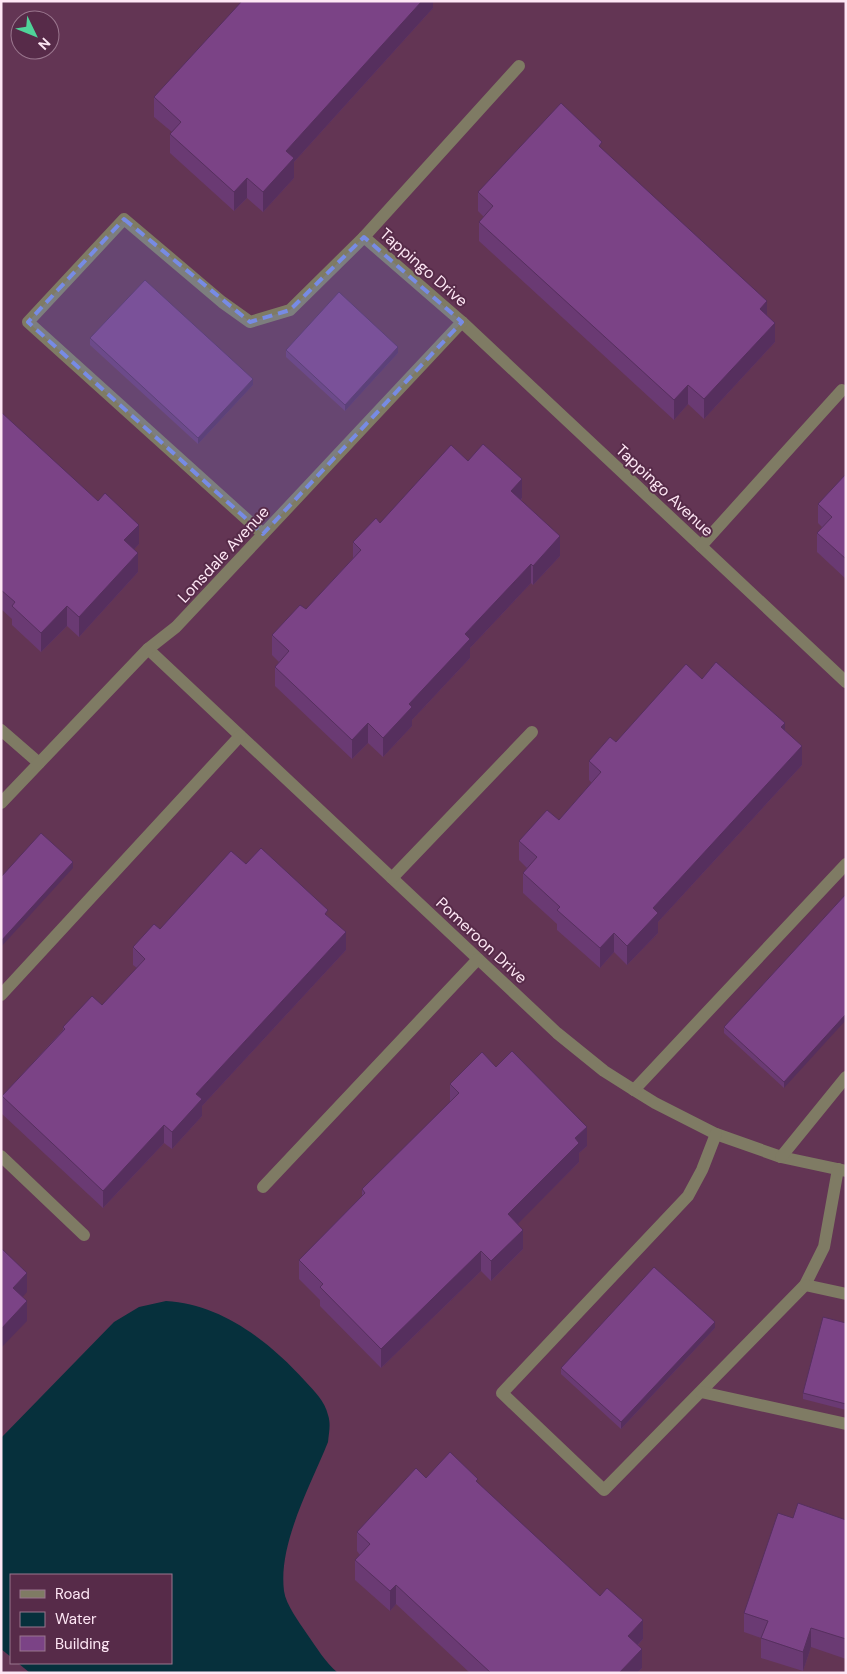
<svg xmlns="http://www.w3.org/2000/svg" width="847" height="1674" font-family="'DM Sans',sans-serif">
	<rect width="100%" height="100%" fill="#633554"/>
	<path fill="#06303c" d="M166,1301c55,3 103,40 139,80 9,10 20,20 23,34 3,9 1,17 0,27 -17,43 -50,101 -44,149 2,14 15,31 23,43 10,14 18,28 31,39h-308l-12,-10h153v-88h-160v82l-10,-8v-211l113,-116 25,-15z"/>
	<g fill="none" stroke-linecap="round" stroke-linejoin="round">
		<g stroke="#7f7b64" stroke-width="12">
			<path d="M364,237l98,85 384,360"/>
			<path d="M263,534l-235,-212 96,-103 98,83 28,20 40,-12 74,-73 155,-171"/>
			<path d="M701,546l141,-156"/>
			<path d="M148,649l409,384 47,38 30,19 21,13 61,31 65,23 65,14"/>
			<path d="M1,730l38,33"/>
			<path d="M1,803l147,-154 28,-22 286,-305"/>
			<path d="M392,878l140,-146"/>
			<path d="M1,995l239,-259"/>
			<path d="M634,1090l212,-226"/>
			<path d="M716,1134l-14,36 -14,26 -186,197 102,97 201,-205 19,-38 14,-78"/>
			<path d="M1,1156l83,79"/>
			<path d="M781,1157l65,-80"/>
			<path d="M263,1187l215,-228"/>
			<path d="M805,1285l41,9"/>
			<path d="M701,1392l145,32"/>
		</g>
	</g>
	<g fill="#6a3a73">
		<path d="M433,1v7l-139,154v16l-31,34 -16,-14 -13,13 -64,-58v-19l2,-2 -18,-15v-20z"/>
		<path d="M602,149l165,166 8,27 -71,77 -16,-15 -14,16 -195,-179v-19l5,-5 -6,-6v-19z"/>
		<path d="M90,338l163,47 -55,59 -108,-99z"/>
		<path d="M286,350l112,3 -53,58 -59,-54z"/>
		<path d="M1,412l138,132 -5,5 4,23 -59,65 -12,-11 -26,26 -29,-27v-6l-11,-10z"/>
		<path d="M468,461l54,37 -1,2 39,56 -27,29 -2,-2 -61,65v10l-58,62v6l-29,31 -15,-14 -16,16 -77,-73v-19l4,-5 -7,-7v-20l34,-26 47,-51v-16z"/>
		<path d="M846,474v105l-29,-27v-19l5,-6 -4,-4v-19z"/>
		<path d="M702,679l83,51 17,35 -144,157v11l-31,32 -13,-13 -14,16 -43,-38v-6l-34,-31v-20l4,-5 -8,-8v-19l40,-21 33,-37 -3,-3v-19l27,-19z"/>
		<path d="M246,864l82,52 18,34 -144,156v10l-30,33 -8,-6 -61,65 -101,-94v-18l61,-66v-3l39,-22 35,-37 -4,-3v-18l27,-18z"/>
		<path d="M846,894l-62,194 -60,-55v-6z"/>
		<path d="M496,1067l91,79 -8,7v9l-62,62 6,25 -32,32 -10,-10 -100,97 -61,-62v-6l-21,-21v-19l63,-64v-7l88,-87v-18z"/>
		<path d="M846,1323v87l-43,-11v-6z"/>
		<path d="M715,1328l-94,101 -60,-55v-6z"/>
		<path d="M426,1478l52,5 165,156 -5,6 4,23 -5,5h-167l-74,-69 -6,7 -35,-31v-20l5,-5 -3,-4v-19z"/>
		<path d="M793,1518l53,2v139l-35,-12 -8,24 -42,-13v-20l-17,-6v-19z"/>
	</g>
	<g fill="#562f5e">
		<path d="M422,1h11v7l-139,154v16l-31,34v-20l23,-41z"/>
		<path d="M247,178v20l-13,13v-19z"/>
		<path d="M767,301v20l-7,-12z"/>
		<path d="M775,323v19l-71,77v-20z"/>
		<path d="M398,347v6l-53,58v-6z"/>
		<path d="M253,379v6l-55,59v-6z"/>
		<path d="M688,385v19l-14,16v-20z"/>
		<path d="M522,479v19l-11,12v-19z"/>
		<path d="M139,525v19l-15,16v-20z"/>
		<path d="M560,536v20l-27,29v-19z"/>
		<path d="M138,553v19l-59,65v-20z"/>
		<path d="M531,564v19l-61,65v10l-58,62v6l-29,31v-19l82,-104z"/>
		<path d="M67,606v20l-26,26v-19z"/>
		<path d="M368,723v20l-16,16v-19z"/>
		<path d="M785,723v20l-4,-16z"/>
		<path d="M802,746v19l-144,157v11l-31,32v-19l26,-38z"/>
		<path d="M73,862v6l-72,79v-6z"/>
		<path d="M346,932v18l-144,156v10l-30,33v-17l24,-38z"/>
		<path d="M614,933v19l-14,16v-20z"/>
		<path d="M846,1014v6l-62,68v-6z"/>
		<path d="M164,1125v18l-61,65v-17z"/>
		<path d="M587,1127v19l-8,7v9l-71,72v-20l67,-76z"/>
		<path d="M523,1230v19l-32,32v-20z"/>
		<path d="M481,1251v20l-100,97v-19z"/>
		<path d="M27,1273v19l-14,16v-20z"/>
		<path d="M27,1301v20l-26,27v-19z"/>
		<path d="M715,1322v6l-94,101v-7z"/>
		<path d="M396,1585v19l-6,7v-20z"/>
		<path d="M643,1620v19l-15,16v-19z"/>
		<path d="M811,1628v19l-8,24v-19z"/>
		<path d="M642,1649v19l-5,5h-18z"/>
	</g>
	<g fill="#7b4386" stroke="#562f5e">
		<path d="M242,1h180l-136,150 8,7 -31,34 -16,-14 -13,14 -64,-58 11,-12 -27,-25z"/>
		<path d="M561,103l41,39 -3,4 168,155 -7,8 15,14 -71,76 -16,-14 -14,15 -195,-178 14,-16 -15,-14z"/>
		<path d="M145,280l108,99 -55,59 -108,-100z"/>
		<path d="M339,292l59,55 -53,58 -59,-55z"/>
		<path d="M1,412l97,89 7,-8 34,32 -15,15 14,13 -59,64 -12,-11 -26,27 -29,-27 3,-4 -14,-12z"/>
		<path d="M483,444l39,35 -11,12 49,45 -27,30 -2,-2 -66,70 5,5 -61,65 3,3 -29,31 -15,-15 -16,17 -77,-73 14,-16 -17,-16 28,-30 6,4 55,-59 -8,-8 23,-24 4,5 71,-78 17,16z"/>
		<path d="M846,474v85l-29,-26 15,-16 -14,-13z"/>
		<path d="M716,662l69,61 -4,4 21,19 -149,162 5,5 -31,33 -13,-13 -14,15 -43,-38 3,-3 -37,-34 14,-16 -18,-16 28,-31 12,10 42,-48 -12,-11 21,-24 6,5 70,-78 16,15z"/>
		<path d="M41,833l32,29 -72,79v-64z"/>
		<path d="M261,848l67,62 -3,4 21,18 -150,162 6,5 -30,33 -8,-7 -61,66 -101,-95 63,-67 -2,-2 29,-31 10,9 43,-46 -12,-12 21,-23 6,5 71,-78 15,13z"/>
		<path d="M846,894v120l-62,68 -60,-55z"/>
		<path d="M512,1051l75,76 -12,11 4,5 -71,71 15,16 -32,31 -10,-10 -100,98 -61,-62 3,-3 -24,-24 66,-67 -3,-4 97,-96 -9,-9 32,-32 14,15z"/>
		<path d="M1,1248l26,25 -14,15 14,13 -26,28z"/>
		<path d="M654,1267l61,55 -94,100 -60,-54z"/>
		<path d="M823,1317l23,6v81l-43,-11z"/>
		<path d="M450,1452l28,27 -2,2 124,115 7,-8 36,32 -15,16 14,13 -23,24h-128l-95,-88 -6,6 -35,-31 15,-16 -13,-12 59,-64 10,10z"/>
		<path d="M798,1503l48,17v119l-35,-11 -8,24 -42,-14 7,-17 -24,-8 34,-100 15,5z"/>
	</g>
	<path fill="#778be4" fill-opacity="0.2" stroke="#778be4" stroke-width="4" stroke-dasharray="10 6" stroke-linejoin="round" d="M124,219l126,103 40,-12 74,-73 98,85 -199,212 -235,-212z"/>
	<g text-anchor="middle" stroke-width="4" stroke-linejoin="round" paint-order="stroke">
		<g font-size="16" fill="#fee7f5" stroke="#572b49">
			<text transform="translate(424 267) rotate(41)" y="6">Tappingo Drive</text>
			<text transform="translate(665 490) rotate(43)" y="6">Tappingo Avenue</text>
			<text transform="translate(223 554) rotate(-47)" y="6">Lonsdale Avenue</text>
			<text transform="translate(482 940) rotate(43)" y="6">Pomeroon Drive</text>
		</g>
	</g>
	<rect width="847" height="1674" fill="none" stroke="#fee7f5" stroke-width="5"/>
	<rect x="10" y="1574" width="162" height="90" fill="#572b49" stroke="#9a768e"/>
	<rect x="20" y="1590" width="25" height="8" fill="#7f7b64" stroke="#9a768e"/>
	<text x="55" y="1599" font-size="15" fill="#fee7f5">Road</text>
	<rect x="20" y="1612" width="25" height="15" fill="#06303c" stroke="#9a768e"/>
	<text x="55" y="1624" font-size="15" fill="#fee7f5">Water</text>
	<rect x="20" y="1636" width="25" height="15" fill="#7b4386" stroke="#9a768e"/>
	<text x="55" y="1649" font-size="15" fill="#fee7f5">Building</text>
	<g transform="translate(35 35) rotate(133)"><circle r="24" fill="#572b49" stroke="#9a768e"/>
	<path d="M0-4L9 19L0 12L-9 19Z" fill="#4fd399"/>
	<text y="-8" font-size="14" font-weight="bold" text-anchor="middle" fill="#fee7f5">N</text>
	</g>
</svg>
